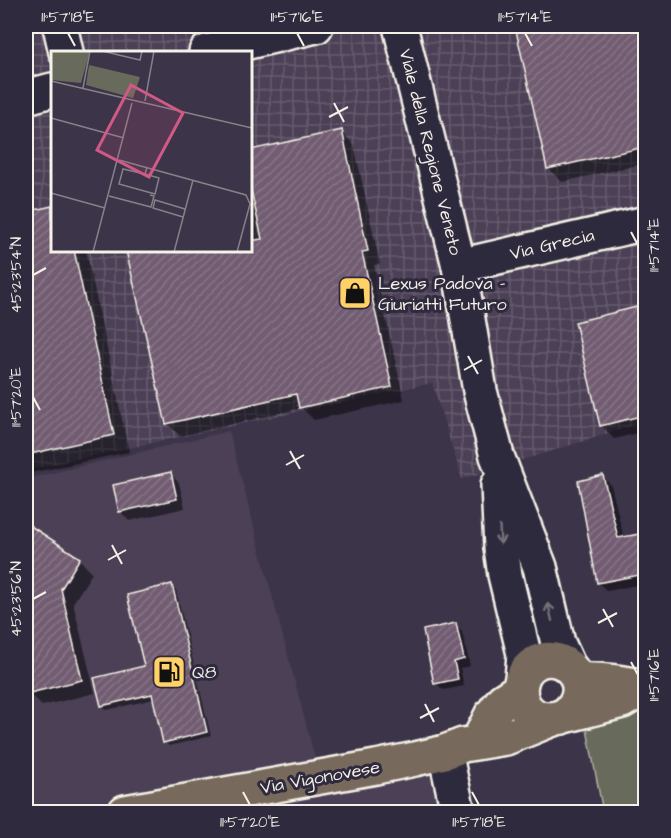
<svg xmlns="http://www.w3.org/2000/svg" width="671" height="838" font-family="'Architects Daughter',sans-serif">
	<defs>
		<pattern id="industrial-grid" width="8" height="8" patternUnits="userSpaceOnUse" patternTransform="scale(1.5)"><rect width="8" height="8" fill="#4c4055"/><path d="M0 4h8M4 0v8" fill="none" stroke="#665c6d"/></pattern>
		<pattern id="building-hatch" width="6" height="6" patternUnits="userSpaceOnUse" patternTransform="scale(1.5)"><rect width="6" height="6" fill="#725c72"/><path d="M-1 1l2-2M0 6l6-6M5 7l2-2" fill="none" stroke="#877486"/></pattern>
	</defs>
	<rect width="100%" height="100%" fill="#3c3448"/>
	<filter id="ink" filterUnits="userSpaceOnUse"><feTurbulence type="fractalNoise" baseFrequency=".0167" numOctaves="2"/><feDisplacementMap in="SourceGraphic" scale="12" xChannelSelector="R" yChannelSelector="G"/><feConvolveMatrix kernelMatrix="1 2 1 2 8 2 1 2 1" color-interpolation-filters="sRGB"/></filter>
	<g filter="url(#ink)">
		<path fill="#4c4055" d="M229,431l87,331 108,-22 17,72h-412l-3,-14v-319z"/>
		<path fill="url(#industrial-grid)" fill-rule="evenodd" d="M26,26h619v396l-183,57 -30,-96 -406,87zM52,52h198v198h-198z"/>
		<path fill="#686a5c" stroke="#aeaea2" stroke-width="1.5" d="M645,703v109h-42l-18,-93z"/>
		<g fill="#0007">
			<path d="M516,26h130v137l-84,19 -14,-14z"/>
			<path d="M341,131l13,14 26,119 -6,1 30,135 -90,20 -12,-12 -122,28 -13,-13 83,-173v-99z"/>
			<path d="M52,208v42h34l43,202 -103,22v-260z"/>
			<path d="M646,307v124l-32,8 -13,-14 -24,-102z"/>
			<path d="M170,473l9,10 6,25 -56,13 -9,-10z"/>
			<path d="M603,477l8,8 13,54 22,-4v48l-39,8 -9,-9z"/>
			<path d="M34,530l45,29 13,14 -19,30 22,90 -53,13 -13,-13 -3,-14v-136z"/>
			<path d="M172,586l4,4 35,146 -42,10 -4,-4 -11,-43 -47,11 -5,-5 44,-38z"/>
			<path d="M455,625l7,7 8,34 -10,2 4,18 -21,4 -7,-7z"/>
		</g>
		<g fill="url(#building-hatch)" stroke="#f4f1e8" stroke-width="1.5">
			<path d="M515,26h130v121l-98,22z"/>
			<path d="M342,130l26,121 -6,1 30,135 -93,21 -3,-14 -130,30 -40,-174h124v-9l12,-2 -12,-53v-36z"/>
			<path d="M52,206v44h22l40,185 -88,20v-243z"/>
			<path d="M645,305v110l-45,11 -25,-104z"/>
			<path d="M171,472l6,27 -58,13 -6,-27z"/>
			<path d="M603,475l15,63 27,-5v41l-48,9 -19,-102z"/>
			<path d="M26,523l54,35 -19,31 21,91 -56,14z"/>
			<path d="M172,584l35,148 -44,11 -11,-49 -51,12 -7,-28 50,-12 -17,-71z"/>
			<path d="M456,623l8,36 -10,3 4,17 -24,5 -11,-54z"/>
		</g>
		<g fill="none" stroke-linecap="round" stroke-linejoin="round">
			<g stroke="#f4f1e8" stroke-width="38">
				<g id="minor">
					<path d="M60,26l6,26"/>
					<path d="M400,26l59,240 21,125 17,65 43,111 18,76 11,24"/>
					<path d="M206,52l110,-26"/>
					<path d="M26,97l26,-7"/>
					<path d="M459,266l187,-43"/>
					<path d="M498,485l3,63 4,27 19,79 -2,25"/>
					<path d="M445,752l13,60"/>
				</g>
			</g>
			<g stroke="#f4f1e8" stroke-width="38">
				<g id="major">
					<path d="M578,680c23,-1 44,2 66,7"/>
					<path d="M553,719c-6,0 -13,0 -18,-3 -21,-12 -19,-44 2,-54 32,-14 62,30 25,55"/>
					<path d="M478,742l13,-26 12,-16 17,-11"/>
					<path d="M125,812l251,-45 39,-8 30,-7 18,-7 43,-7 47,-19 69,-18 24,-14"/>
				</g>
			</g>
			<use href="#minor" stroke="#2f2a3d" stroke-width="33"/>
			<use href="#major" stroke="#77695c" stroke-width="33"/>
		</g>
		<defs><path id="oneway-shaft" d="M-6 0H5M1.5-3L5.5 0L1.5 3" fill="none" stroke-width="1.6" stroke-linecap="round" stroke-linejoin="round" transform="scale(1.5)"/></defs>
		<g stroke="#747079">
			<use href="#oneway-shaft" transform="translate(500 535) rotate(87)"/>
			<use href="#oneway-shaft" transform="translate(550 612) rotate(-103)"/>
		</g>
	</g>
	<path fill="none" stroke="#f4f1e8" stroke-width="2" d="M68,33l7,13M297,33l7,13M525,33l7,13M334,103l10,19M329,117l19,-10M631,232l7,13M33,275l13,-7M468,356l10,18M464,370l18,-10M33,397l7,13M290,451l10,18M286,465l18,-10M112,545l10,19M108,560l18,-10M33,599l13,-7M603,609l10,18M598,623l19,-10M631,662l7,13M425,704l9,18M420,718l19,-10M243,792l7,13M472,792l7,13"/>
	<defs>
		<g id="shop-square" transform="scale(1.725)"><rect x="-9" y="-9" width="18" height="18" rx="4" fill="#ffd166" stroke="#2f2a3d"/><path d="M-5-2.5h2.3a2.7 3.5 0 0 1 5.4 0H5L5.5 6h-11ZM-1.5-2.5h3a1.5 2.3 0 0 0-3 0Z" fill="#111"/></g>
		<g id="fuel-square" transform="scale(1.725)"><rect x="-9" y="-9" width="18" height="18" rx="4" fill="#ffd166" stroke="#2f2a3d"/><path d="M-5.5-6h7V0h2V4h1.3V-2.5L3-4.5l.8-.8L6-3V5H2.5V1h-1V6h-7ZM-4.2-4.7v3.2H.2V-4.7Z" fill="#111"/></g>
	</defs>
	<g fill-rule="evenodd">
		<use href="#shop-square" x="355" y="293"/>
		<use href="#fuel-square" x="169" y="672"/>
	</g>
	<g text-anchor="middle" stroke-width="6" stroke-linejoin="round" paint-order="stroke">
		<g font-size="18" fill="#f4f1e8" stroke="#2f2a3d">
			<text transform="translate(431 152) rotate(76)" y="6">Viale della Regione Veneto</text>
			<text transform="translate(552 244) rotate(-13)" y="6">Via Grecia</text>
			<text transform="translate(320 777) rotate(-10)" y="6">Via Vigonovese</text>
		</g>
		<g font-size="18" fill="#f4f1e8" stroke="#2f2a3d" text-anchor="start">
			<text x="378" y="289">Lexus Padova -<tspan x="378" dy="21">Giuriatti Futuro</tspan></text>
			<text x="192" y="678">Q8</text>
		</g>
	</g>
	<g transform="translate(51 51)">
		<rect width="201" height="201" fill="#3c3448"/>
		<path d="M39,0l-9,32 -30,-3v-28zM38,14l51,12 -7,21 -47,-13z" fill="#686a5c"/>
		<path fill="none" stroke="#868088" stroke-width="1.5" d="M51,0l38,9 2,-9M0,30l201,47M32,37l7,-37M94,50l9,-50M0,67l73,20M68,109l127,35 4,9 -13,48M94,123l14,4 -4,16 -36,-10 4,-15 22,5 2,-7M0,142l54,15M58,145l42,11 3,-11 -4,-1M132,166l-30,-9 2,-8 30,9M42,201l39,-149M123,201l19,-72"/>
		<path fill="#d15985" fill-opacity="0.15" stroke="#d15985" stroke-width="3" d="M80,34l52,28 -34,64 -52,-27z"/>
		<rect width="201" height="201" fill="none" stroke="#f4f1e8" stroke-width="3"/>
	</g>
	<rect width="671" height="838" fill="none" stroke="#2f2a3d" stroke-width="66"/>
	<rect x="33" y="33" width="605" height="772" fill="none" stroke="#f4f1e8" stroke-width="2"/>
	<g font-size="15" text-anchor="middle" fill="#f4f1e8">
		<text x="68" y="22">11°57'18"E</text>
		<text x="297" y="22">11°57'16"E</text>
		<text x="525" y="22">11°57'14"E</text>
		<text transform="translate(654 245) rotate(-90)" y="5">11°57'14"E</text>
		<text transform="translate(16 275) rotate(-90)" y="5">45°23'54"N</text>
		<text transform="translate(16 397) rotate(-90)" y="5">11°57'20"E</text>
		<text transform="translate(16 599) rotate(-90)" y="5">45°23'56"N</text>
		<text transform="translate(654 675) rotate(-90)" y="5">11°57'16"E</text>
		<text x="250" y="827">11°57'20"E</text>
		<text x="479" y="827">11°57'18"E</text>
	</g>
</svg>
